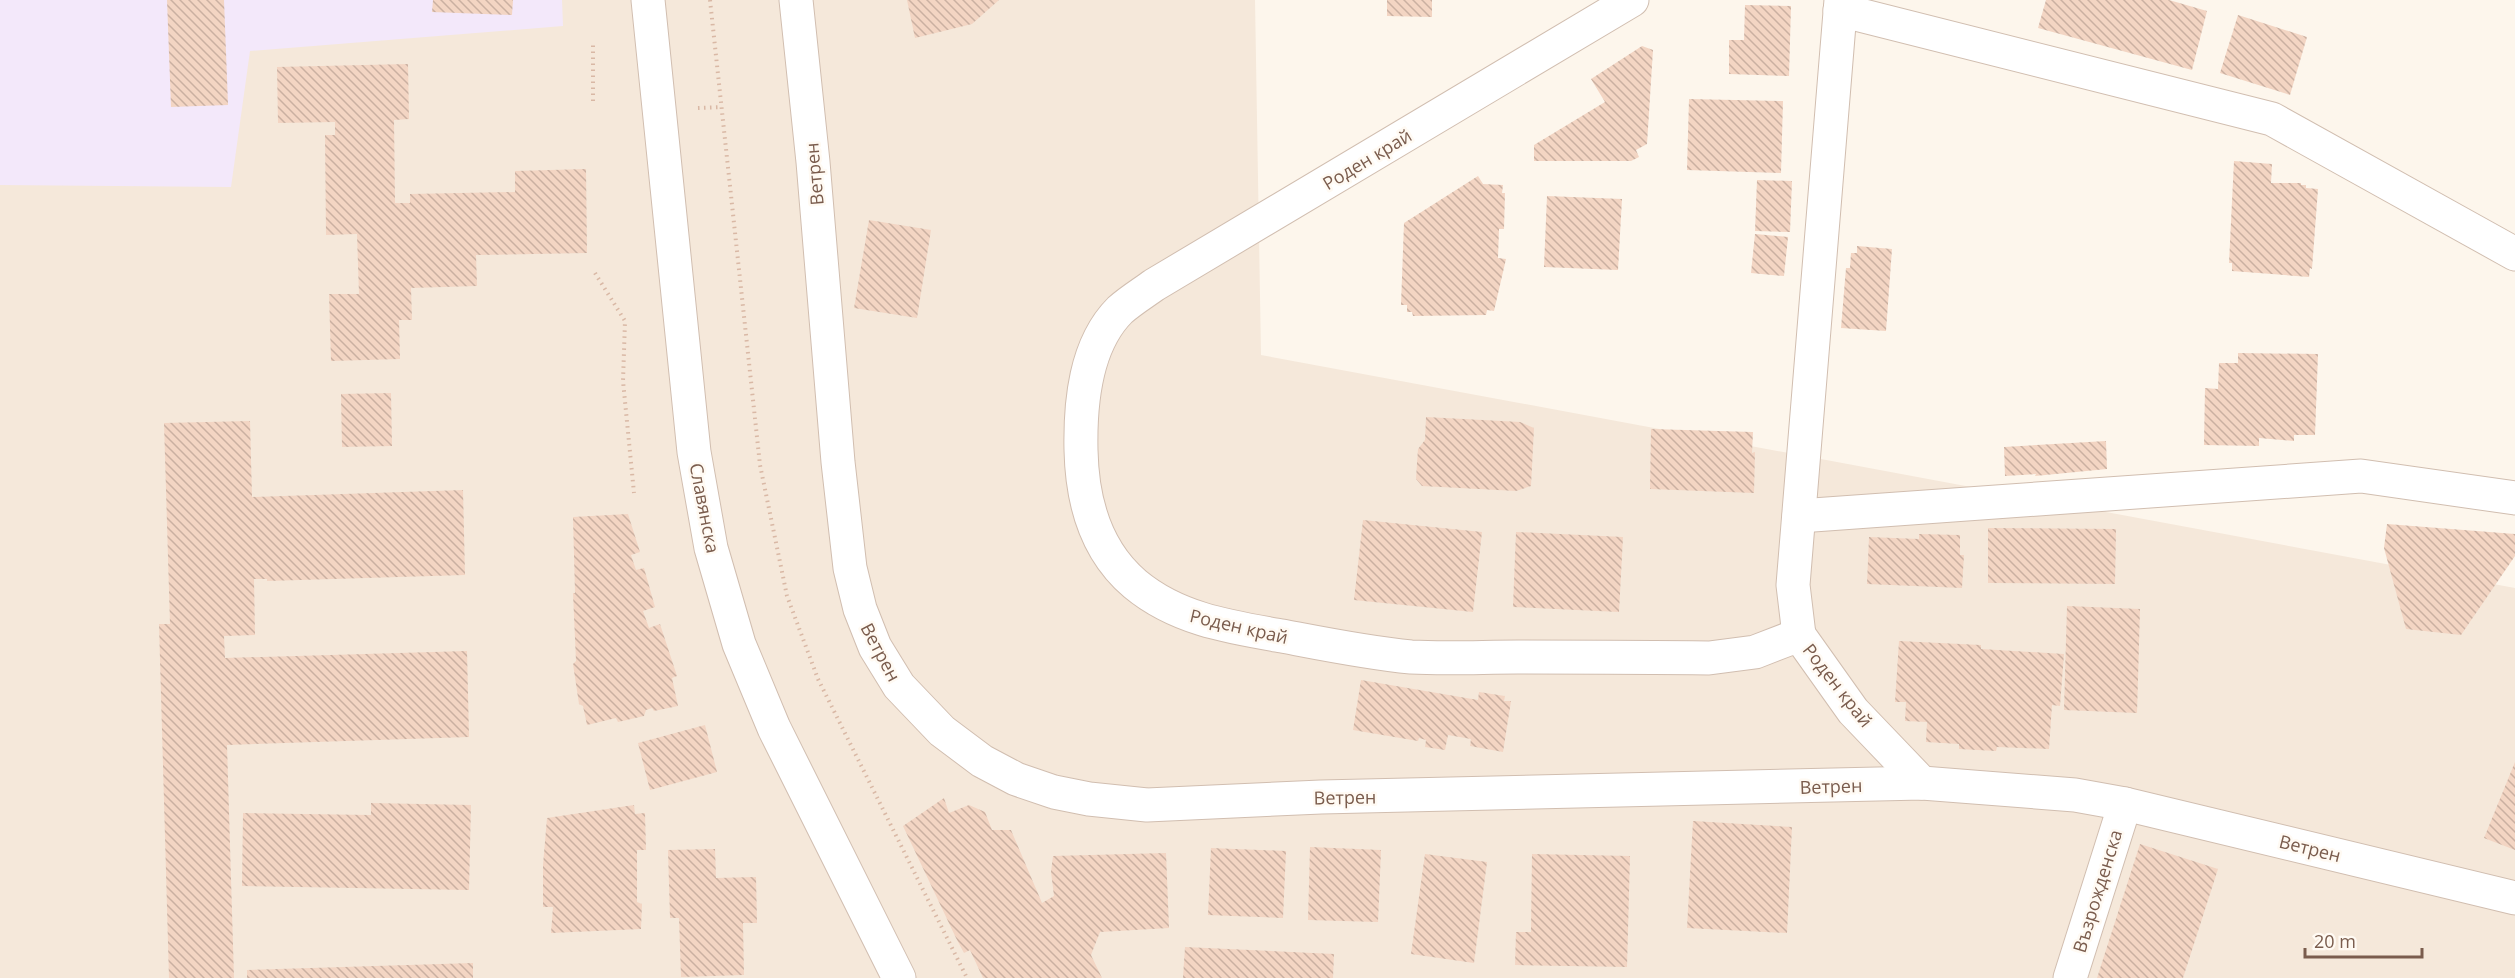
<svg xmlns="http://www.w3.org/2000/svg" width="2515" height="978" font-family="'Open Sans',sans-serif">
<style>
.residential{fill:#f5e8da}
.education{fill:#f3e8fa}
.building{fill:url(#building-back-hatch)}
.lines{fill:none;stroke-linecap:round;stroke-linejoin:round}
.minor-casing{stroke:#d1beb0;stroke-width:35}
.path{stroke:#d9b8a5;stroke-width:4;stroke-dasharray:1.5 4.5;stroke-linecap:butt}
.minor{stroke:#fff;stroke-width:33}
.labels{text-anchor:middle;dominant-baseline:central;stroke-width:5;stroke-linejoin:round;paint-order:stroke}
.street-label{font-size:18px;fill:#7a5c4d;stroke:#fffaf3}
</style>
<defs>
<pattern id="building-back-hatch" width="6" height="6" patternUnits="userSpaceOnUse" patternTransform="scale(1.5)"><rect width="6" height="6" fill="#f3d5c3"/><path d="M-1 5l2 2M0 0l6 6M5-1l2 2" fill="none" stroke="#cab0a1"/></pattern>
</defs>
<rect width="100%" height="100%" fill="#fdf6ec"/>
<polygon class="residential" points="0,0 1255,0 1261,355 2515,588 2515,978 0,978"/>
<polygon class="education" points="0,0 562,0 563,26 250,51 231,187 0,185"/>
<g class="building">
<polygon points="167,0 224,0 228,105 171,107"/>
<polygon points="433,0 513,0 512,15 432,12"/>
<polygon points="907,0 999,0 972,24 915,38"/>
<polygon points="1387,0 1432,0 1432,17 1387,16"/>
<polygon points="2046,0 2169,0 2207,11 2192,70 2038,28"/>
<polygon points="1745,5 1791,6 1789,76 1729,74 1729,40 1744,40"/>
<polygon points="2238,15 2307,37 2290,95 2220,73"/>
<polygon points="1642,46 1653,50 1647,144 1636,150 1639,157 1631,161 1534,161 1534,145 1605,102 1591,79"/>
<polygon points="408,64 409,119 394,120 395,203 410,203 410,194 515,192 515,171 586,169 587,253 476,255 477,286 411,288 412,320 399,320 400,359 331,361 329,294 359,294 357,234 326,235 325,135 335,135 335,122 278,123 277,67"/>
<polygon points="1689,99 1783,101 1781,173 1687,170"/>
<polygon points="2234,161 2272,164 2271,183 2301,183 2301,185 2306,185 2306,188 2318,189 2312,269 2310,268 2309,277 2232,271 2232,263 2229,263"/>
<polygon points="1478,176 1483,184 1503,185 1502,193 1505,193 1504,229 1499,229 1498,258 1506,259 1494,311 1487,310 1486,315 1413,316 1412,312 1407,312 1407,305 1401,305 1404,223"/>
<polygon points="1757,180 1792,181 1790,232 1755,231"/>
<polygon points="1547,196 1622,199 1618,270 1544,267"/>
<polygon points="869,220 931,230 917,318 854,308"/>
<polygon points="1755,234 1788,237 1784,276 1751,273"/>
<polygon points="1857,246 1892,249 1886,331 1841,328 1846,268 1850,268 1851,253 1857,253"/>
<polygon points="2238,353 2318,354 2315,435 2294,435 2294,441 2259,438 2259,446 2204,445 2205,388 2218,389 2219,363 2238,363"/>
<polygon points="391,393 392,446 342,447 341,394"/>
<polygon points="1426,417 1520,422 1534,428 1531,486 1516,491 1422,486 1416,479 1417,463 1418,449 1425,440"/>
<polygon points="250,421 252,497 463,490 465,575 267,581 267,579 254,579 255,635 224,636 225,658 467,651 469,737 227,745 234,978 169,978 159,624 170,624 164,423"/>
<polygon points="1651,429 1753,432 1752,453 1755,452 1754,493 1650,489"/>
<polygon points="2106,441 2107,469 2035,476 2036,474 2005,476 2004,447"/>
<polygon points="628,514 640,552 631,555 636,570 644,568 655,607 643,611 649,628 660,624 677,676 672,678 678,706 654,711 652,708 646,710 644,716 618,722 616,718 587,725 583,706 579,704 573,664 576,661 573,593 575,593 573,517"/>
<polygon points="1363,520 1482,532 1473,612 1354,600"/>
<polygon points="2387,524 2515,534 2515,556 2461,635 2406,629 2384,548"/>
<polygon points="1988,528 2116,529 2115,584 1988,583"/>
<polygon points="1516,532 1623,537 1619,612 1513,607"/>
<polygon points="1919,534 1960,535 1960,555 1964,555 1962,588 1867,584 1869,537 1919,539"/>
<polygon points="2067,606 2140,609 2137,713 2064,710"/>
<polygon points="1899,641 1981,645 1981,649 2064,654 2060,706 2052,705 2049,749 1997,747 1996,751 1959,749 1959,744 1926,742 1927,722 1905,721 1906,702 1895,702"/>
<polygon points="1361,680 1478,700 1479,692 1505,696 1504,701 1511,701 1503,752 1470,746 1471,739 1448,735 1445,750 1425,747 1426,740 1419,738 1418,741 1353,730"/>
<polygon points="705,725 717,772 650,790 638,743"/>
<polygon points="2515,762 2515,850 2484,838"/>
<polygon points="944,798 949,813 969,805 985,812 992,830 1011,830 1042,903 1054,896 1051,872 1053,856 1166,853 1169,928 1100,932 1091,955 1102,978 983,978 970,950 964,953 956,938 903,826"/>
<polygon points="371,803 471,805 469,890 242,886 243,813 371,815"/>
<polygon points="634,805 635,814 645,813 646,850 637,850 637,902 642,904 641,929 551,933 553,907 543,907 543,865 547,818"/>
<polygon points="1693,821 1792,827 1787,933 1687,928"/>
<polygon points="2140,844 2218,869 2183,978 2097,978"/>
<polygon points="1310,847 1381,850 1378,922 1308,920"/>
<polygon points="1211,848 1286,851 1283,918 1208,915"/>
<polygon points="715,849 716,878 756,877 757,923 743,923 744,975 681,977 679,918 670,918 668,850"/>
<polygon points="1425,854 1487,862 1474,963 1411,954"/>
<polygon points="1532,854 1630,856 1627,967 1515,965 1516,932 1531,932"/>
<polygon points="1185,947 1334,954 1333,978 1183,978"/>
<polygon points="473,963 473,978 247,978 247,970"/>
</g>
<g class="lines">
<g class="minor-casing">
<g id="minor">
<polyline points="648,0 694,452 711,548 739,644 774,728 899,978"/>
<polyline points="796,0 813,162 838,462 850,568 860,609 875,647 899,686 942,731 982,761 1016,779 1054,792 1089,799 1147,805 1321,797 1922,783 2075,795 2125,804 2515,898"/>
<path d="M 1632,0 L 1154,285 C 1143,293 1130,301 1120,310 C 1085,345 1080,403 1081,450 C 1082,500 1095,550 1135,584 C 1177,619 1229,627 1282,636 C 1324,644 1368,653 1411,657 C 1446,659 1483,657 1518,657 C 1582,657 1645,657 1709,658 L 1755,652 L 1799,635 L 1853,711 L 1922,783"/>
<polyline points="1840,10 2272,119 2515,254"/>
<polyline points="1799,516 2361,476 2515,498"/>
<polyline points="1799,635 1793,585 1841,0"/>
<polyline points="2070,978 2125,804"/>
</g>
</g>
<g class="path">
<polyline points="710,0 760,465 787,596 818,679 967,978"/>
<polyline points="593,101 593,43"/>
<polyline points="698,108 722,107"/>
<polyline points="595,273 625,321 623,381 634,493"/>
</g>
<use href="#minor" class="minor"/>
</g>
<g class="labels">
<g class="street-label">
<text transform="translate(1367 159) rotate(-31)">Роден край</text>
<text transform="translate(814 174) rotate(-95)">Ветрен</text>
<text transform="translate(705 508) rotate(79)">Славянска</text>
<text transform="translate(1239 626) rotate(13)">Роден край</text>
<text transform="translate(881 652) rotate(62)">Ветрен</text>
<text transform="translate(1838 685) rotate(52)">Роден край</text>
<text transform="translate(1831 786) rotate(-2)">Ветрен</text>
<text transform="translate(1345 797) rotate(-1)">Ветрен</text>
<text transform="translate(2310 848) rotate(14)">Ветрен</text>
<text transform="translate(2097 891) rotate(-73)">Възрожденска</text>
</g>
</g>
<path d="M2305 948v9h117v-9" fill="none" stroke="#7a5c4d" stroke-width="3"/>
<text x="2314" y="948" font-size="18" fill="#7a5c4d" stroke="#fffaf3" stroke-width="4.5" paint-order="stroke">20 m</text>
</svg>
